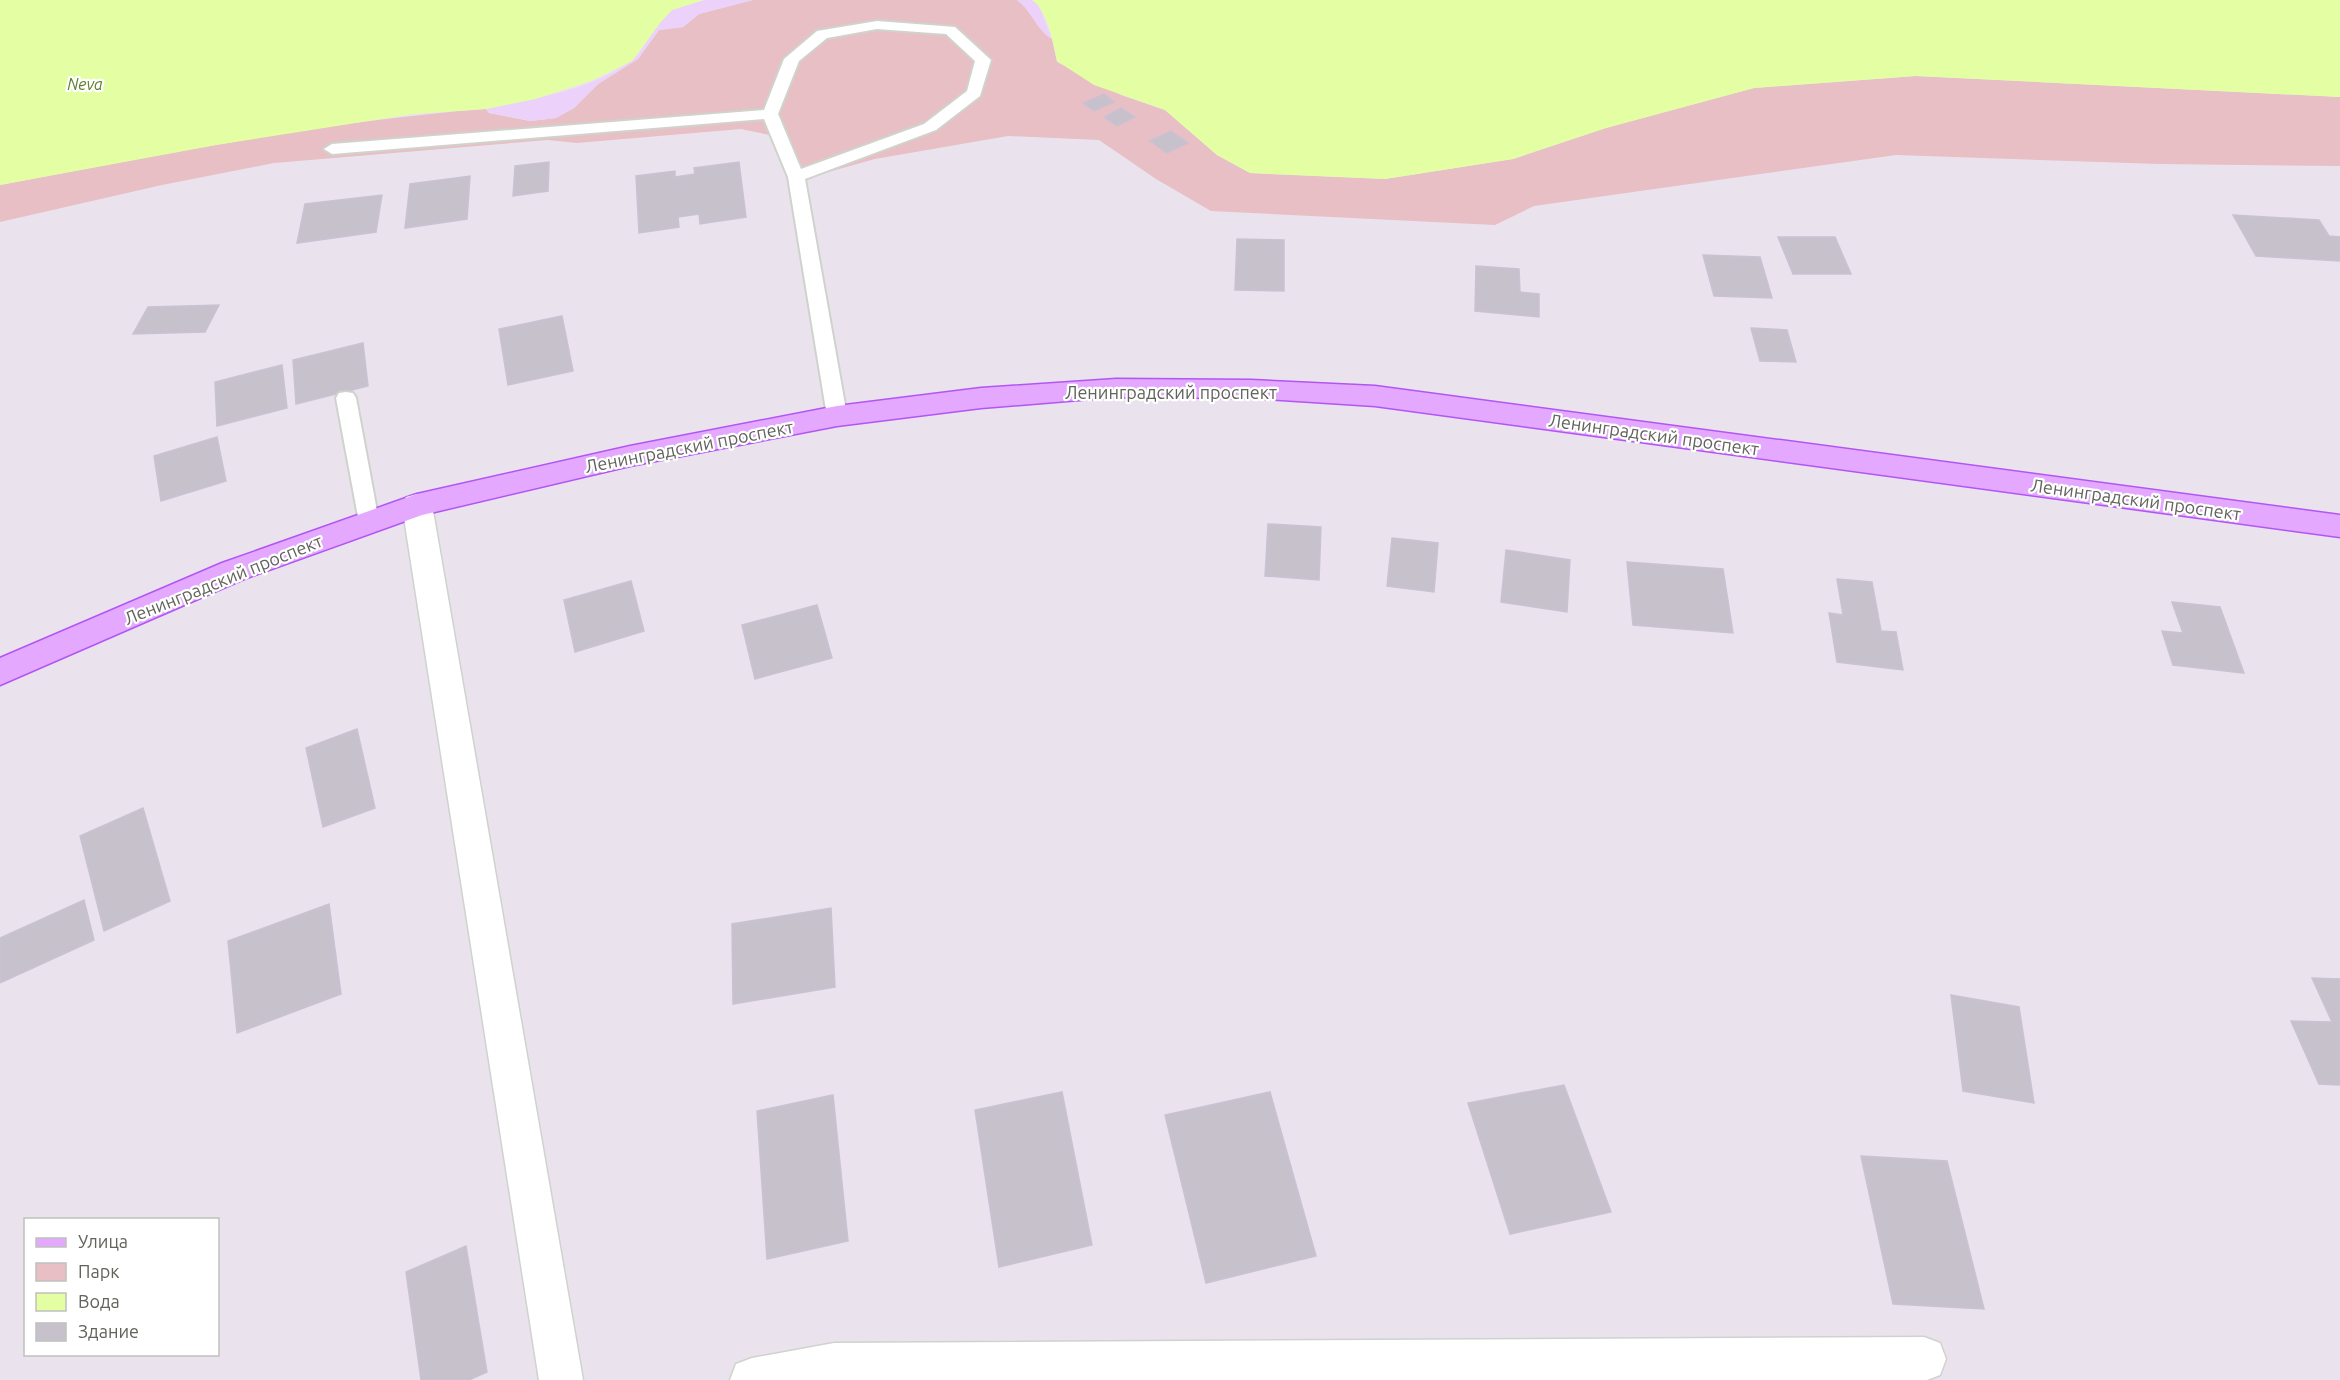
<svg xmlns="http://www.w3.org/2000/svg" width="2340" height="1380" font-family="Ubuntu,sans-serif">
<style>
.green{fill:#e7bfc4}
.sand{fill:#ecd1fb}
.water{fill:#e4ffa3}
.building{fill:#c7c1cc;stroke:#cbc1d3;stroke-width:1.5}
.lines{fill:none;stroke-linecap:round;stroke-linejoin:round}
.lane-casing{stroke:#cfd3cc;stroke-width:4}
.street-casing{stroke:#cfd3cc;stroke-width:3}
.primary-casing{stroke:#b255f5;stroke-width:3}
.lane{fill:#fff;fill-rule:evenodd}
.street{fill:#fff;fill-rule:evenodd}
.primary{fill:#e5a8ff;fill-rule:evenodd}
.labels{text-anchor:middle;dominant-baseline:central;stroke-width:4.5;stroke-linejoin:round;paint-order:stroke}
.far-water-label{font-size:16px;font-style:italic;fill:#607e2e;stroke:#fff}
.street-label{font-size:18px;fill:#61645b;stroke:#fff}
</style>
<rect width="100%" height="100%" fill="#eae3ee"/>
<path class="green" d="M 753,0 L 1017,0 C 1032,11 1036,29 1052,39 L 1057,62 L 1121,95 L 1165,110 L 1217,155 L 1250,173 L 1385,179 L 1513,159 L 1606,128 L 1754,88 L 1916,76 L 2340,97 L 2340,166 L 2159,164 L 1896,155 L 1534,206 L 1495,225 L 1211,211 L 1156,179 L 1099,140 L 1008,136 L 875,159 L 803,179 L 784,138 L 741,129 L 577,143 L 548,140 L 274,163 L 162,185 L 0,222 L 0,185 C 161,155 323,121 486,109 L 489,113 L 530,121 L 556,118 L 574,108 L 598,84 L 638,59 L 659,30 L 683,27 L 699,14 Z"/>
<g class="sand">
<path d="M 704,0 L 753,0 L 699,14 L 683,27 L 659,30 L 638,59 L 598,84 L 574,108 L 556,118 L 531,121 L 489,113 L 486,109 C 534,99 589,90 630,62 C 648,50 653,20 674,9 C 683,5 695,3 704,0 Z"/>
<path d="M 1017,0 L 1032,0 L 1038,4 L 1052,39 C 1036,29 1032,11 1017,0 Z"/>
</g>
<g class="water">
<polygon points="0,0 704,0 672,10 660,23 632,61 591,81 535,99 486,109 413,114 216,145 0,185"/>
<path d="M 1032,0 L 2340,0 L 2340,97 L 1916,76 L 1754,88 L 1606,128 L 1513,159 L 1385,179 L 1250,173 L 1217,155 L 1165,110 L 1094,85 L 1057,61 C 1054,45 1047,9 1032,0 Z"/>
</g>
<g class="building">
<polygon points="1104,94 1114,102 1094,111 1083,103"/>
<polygon points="1121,108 1135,117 1117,126 1104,117"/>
<polygon points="1171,131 1188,143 1167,153 1150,141"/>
<polygon points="549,162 548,191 513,196 515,166"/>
<polygon points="739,162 746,217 700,224 699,214 678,217 679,227 639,233 636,176 675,171 675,177 695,174 694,168"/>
<polygon points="470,176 467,219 405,228 410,184"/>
<polygon points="382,195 376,232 297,243 305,204"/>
<polygon points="2233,215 2319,220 2329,236 2340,237 2340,261 2256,256"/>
<polygon points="1778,237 1835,237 1851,274 1793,274"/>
<polygon points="1237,239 1284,240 1284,291 1235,290"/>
<polygon points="1703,255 1760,257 1772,298 1714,296"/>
<polygon points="1476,266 1519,269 1520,292 1539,294 1539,317 1475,311"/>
<polygon points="219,305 205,332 133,334 148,307"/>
<polygon points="562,316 573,371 508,385 499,329"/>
<polygon points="1751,328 1787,330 1796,362 1760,361"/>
<polygon points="363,343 368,386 296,404 293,360"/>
<polygon points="282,365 287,408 217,426 215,382"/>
<polygon points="217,437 226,481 161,501 154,456"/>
<polygon points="1268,524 1321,527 1319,580 1265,576"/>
<polygon points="1392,538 1438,543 1434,592 1387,586"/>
<polygon points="1506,550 1570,560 1567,612 1501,602"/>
<polygon points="1627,562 1723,569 1733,633 1633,625"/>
<polygon points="1837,579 1872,582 1881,631 1896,632 1903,670 1837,662 1829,613 1843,615"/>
<polygon points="631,581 644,631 575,652 564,600"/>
<polygon points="2172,602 2220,607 2244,673 2173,665 2162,631 2183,633"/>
<polygon points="817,605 832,658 755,679 742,625"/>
<polygon points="357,729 375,808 323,827 306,748"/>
<polygon points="143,808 170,901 104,931 80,836"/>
<polygon points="84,900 94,940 0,983 0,938"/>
<polygon points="329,904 341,994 237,1033 228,941"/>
<polygon points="831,908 835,987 733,1004 732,924"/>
<polygon points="2312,978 2340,979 2340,1085 2319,1084 2291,1021 2332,1022"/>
<polygon points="1951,995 2019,1007 2034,1103 1963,1091"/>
<polygon points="1564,1085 1611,1212 1510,1234 1468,1103"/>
<polygon points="1062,1092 1092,1245 999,1267 975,1110"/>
<polygon points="1270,1092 1316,1256 1206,1283 1165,1115"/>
<polygon points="833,1095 848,1241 767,1259 757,1111"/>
<polygon points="1861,1156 1947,1161 1984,1309 1893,1304"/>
<polygon points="466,1246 487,1372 469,1380 421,1380 406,1272"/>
</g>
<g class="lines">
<g class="lane-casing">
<g id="lane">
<path d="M 877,21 L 955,27 L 991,60 L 980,96 L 936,130 L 805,179 L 847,416 L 844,421 L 837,423 L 830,421 L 827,416 L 788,177 L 764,119 L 332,154 L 324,149 L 332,144 L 764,110 L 784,59 L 817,31 ZM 877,29 L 946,34 L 975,61 L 967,91 L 924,124 L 801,169 L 778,114 L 799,61 L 827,38 Z"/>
<polygon points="346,392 353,393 356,398 379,522 376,527 369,530 362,527 359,522 336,398 339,393"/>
</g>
</g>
<g class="street-casing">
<g id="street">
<polygon points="417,494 428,497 432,505 583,1380 539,1380 402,505 406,497"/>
<polygon points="1924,1337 1940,1343 1946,1359 1940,1375 1927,1380 730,1380 736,1364 752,1358 834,1343"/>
</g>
</g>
<g class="primary-casing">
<polygon id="primary" points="1116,379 1251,380 1375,386 2340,515 2340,537 1375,406 1251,398 1116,397 981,408 837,426 630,466 422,515 244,579 0,685 0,658 222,563 417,494 630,446 837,406 981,388"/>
</g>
<use href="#lane" class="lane"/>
<use href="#street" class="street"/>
<use href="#primary" class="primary"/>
</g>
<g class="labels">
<g class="far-water-label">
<text x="85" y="84">Neva</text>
</g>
<g class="street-label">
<text x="1171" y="392">Ленинградский проспект</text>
<text transform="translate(1654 434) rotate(8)">Ленинградский проспект</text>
<text transform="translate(689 446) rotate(-11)">Ленинградский проспект</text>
<text transform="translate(2136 499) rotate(8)">Ленинградский проспект</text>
<text transform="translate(223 579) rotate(-22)">Ленинградский проспект</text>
</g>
</g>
<rect x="24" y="1218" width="195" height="138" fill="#ffffff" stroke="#c0c1bd" stroke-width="1.5"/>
<rect x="36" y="1238" width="30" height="9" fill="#e5a8ff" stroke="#c0c1bd" stroke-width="1.5"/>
<text x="78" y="1248" font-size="18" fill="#61645b">Улица</text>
<rect x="36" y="1263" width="30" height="18" fill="#e7bfc4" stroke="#c0c1bd" stroke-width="1.5"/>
<text x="78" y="1278" font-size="18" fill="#61645b">Парк</text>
<rect x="36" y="1293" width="30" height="18" fill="#e4ffa3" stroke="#c0c1bd" stroke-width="1.5"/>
<text x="78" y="1308" font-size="18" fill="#61645b">Вода</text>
<rect x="36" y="1323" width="30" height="18" fill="#c7c1cc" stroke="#c0c1bd" stroke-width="1.5"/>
<text x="78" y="1338" font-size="18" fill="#61645b">Здание</text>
</svg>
